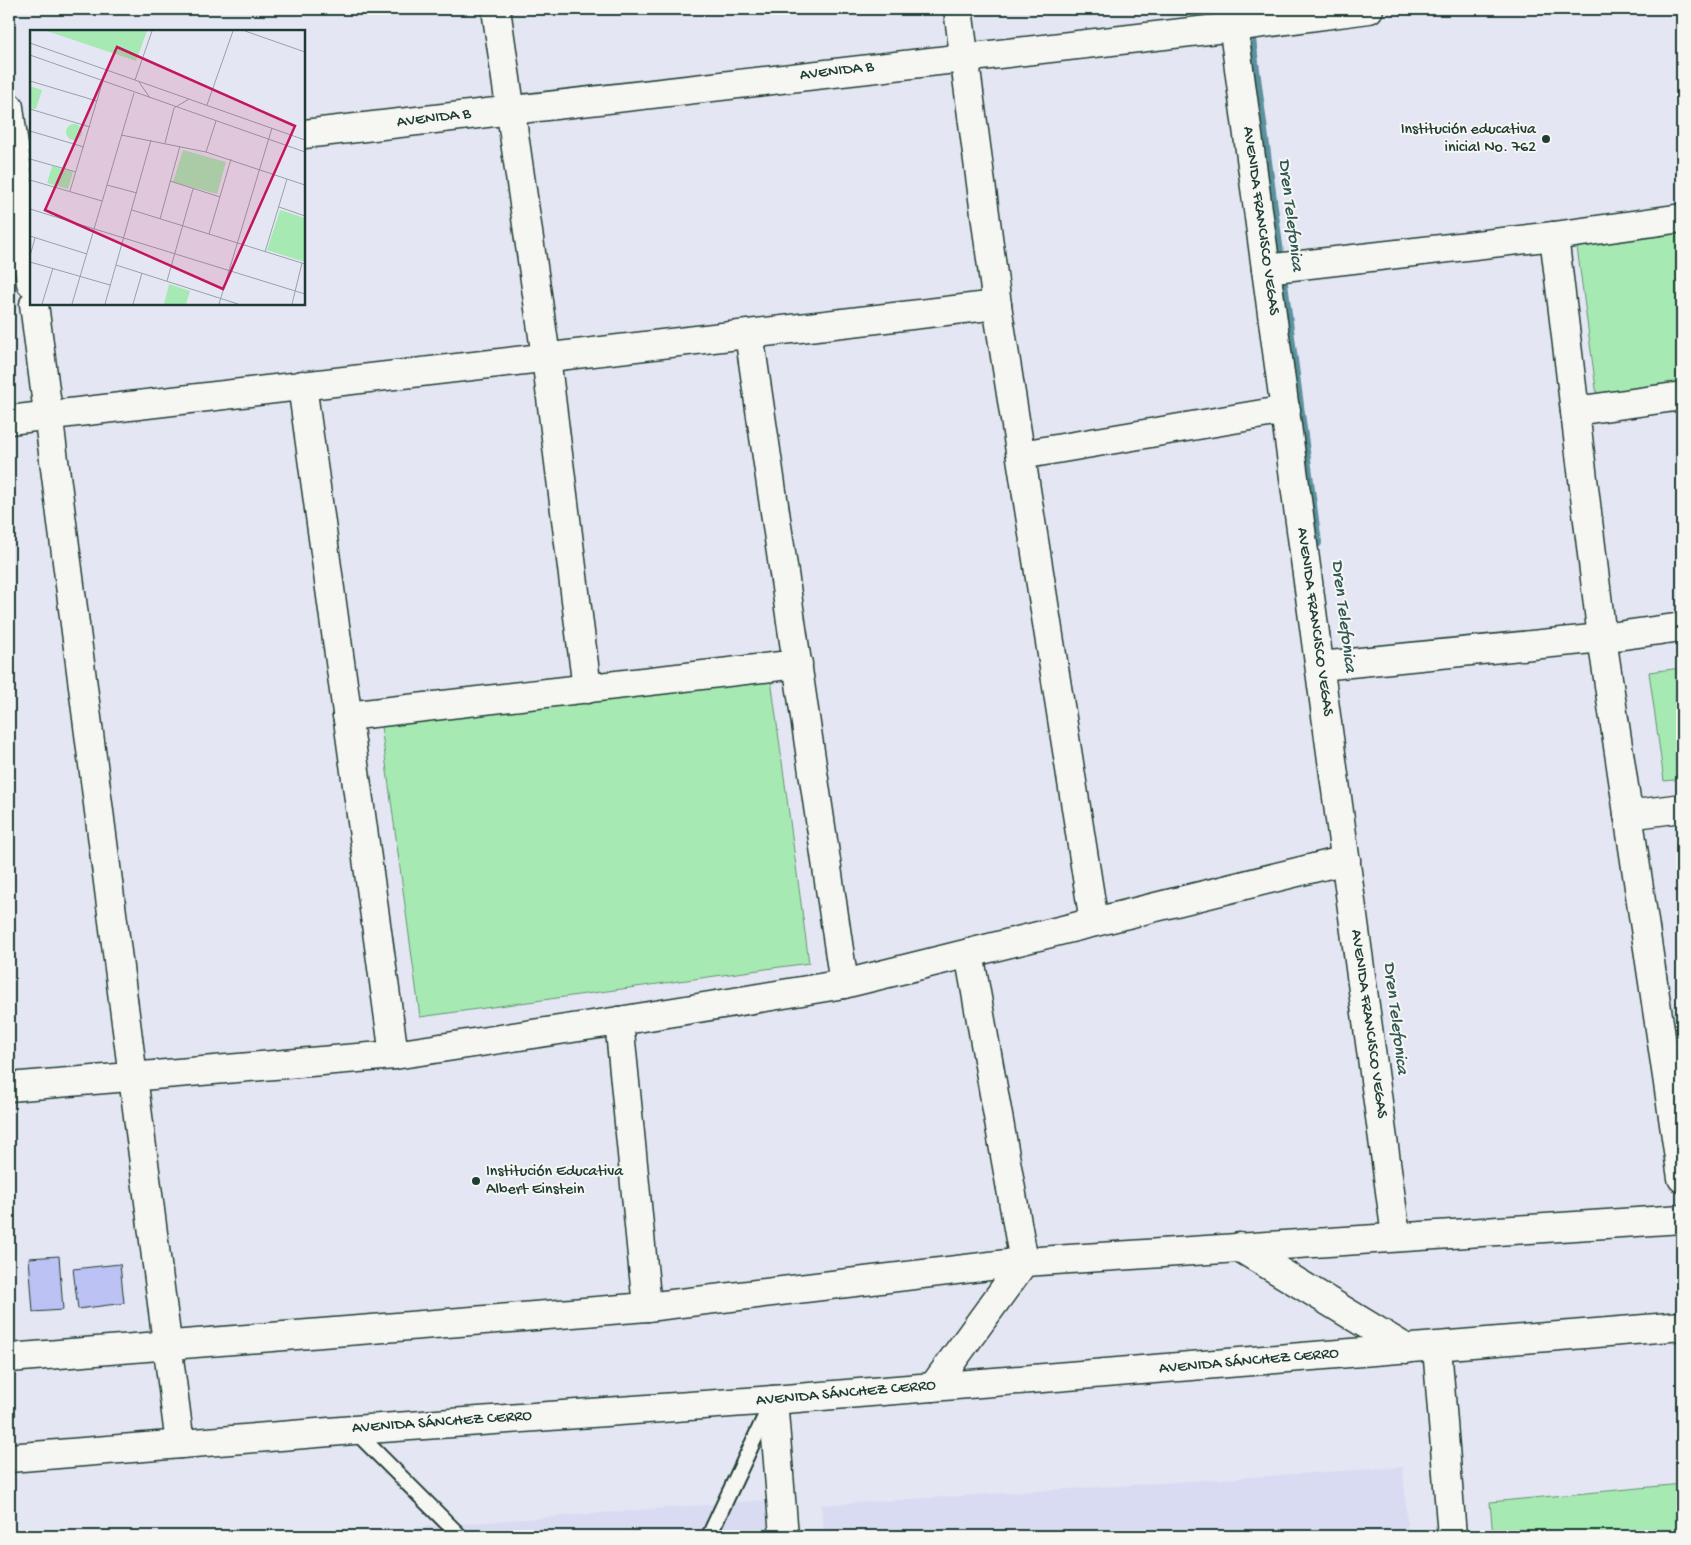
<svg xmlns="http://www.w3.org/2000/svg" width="1691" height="1545" font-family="'Gochi Hand',sans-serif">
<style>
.built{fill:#d9dbf3}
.green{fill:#a7e9b3;stroke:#639374}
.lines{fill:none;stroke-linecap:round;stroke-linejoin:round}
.stream{stroke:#5b919e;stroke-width:10}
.building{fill:#bcc2f4;stroke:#1f3d34}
.lane-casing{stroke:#1f3d34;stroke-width:18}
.street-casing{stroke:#1f3d34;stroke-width:31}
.secondary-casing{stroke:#1f3d34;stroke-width:31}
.highway-casing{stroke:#1f3d34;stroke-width:31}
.lane{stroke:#f6f6f2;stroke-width:14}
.street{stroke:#f6f6f2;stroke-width:28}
.secondary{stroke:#f6f6f2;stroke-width:28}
.highway{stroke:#f6f6f2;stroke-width:28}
.poi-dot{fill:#1f3d34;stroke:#f6f6f2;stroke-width:2}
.labels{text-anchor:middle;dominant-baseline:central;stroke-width:4;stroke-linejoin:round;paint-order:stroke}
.street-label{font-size:16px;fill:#1f3d34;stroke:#f6f6f2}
.poi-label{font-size:16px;fill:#1f3d34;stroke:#f6f6f2;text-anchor:end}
.water-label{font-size:18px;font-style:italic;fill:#335957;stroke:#f6f6f2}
.inset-road{fill:none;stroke:#96a2a7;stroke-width:1}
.view{fill:#c2185b;fill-opacity:0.15;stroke:#c2185b;stroke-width:2.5}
.inset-edge{fill:none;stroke:#1f3d34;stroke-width:2.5}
</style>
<rect width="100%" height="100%" fill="#e5e6f3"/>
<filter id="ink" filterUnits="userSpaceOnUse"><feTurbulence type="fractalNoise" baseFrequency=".02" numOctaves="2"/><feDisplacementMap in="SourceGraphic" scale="10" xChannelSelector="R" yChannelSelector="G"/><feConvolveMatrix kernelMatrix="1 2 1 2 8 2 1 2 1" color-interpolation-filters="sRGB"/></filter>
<g filter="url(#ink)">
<g class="built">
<polygon points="1403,1467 1408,1536 824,1536 821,1505"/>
<polygon points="766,1500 769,1536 307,1536"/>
</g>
<g class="green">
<polygon points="1682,233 1682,384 1597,396 1577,247"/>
<polygon points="1682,668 1682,779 1664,781 1649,672"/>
<polygon points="770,672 809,963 420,1017 381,726"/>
<polygon points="1682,1484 1682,1536 1493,1536 1490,1502"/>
</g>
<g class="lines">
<polyline class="stream" points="1247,9 1317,543"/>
</g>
<g class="building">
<polygon points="59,1256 63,1310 33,1312 29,1258"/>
<polygon points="120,1264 124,1303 78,1309 73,1269"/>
</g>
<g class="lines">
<g class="lane-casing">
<g id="lane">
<polyline points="354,1430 460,1536"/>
<polyline points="709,1536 769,1408"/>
</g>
</g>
<g class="street-casing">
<g id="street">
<polyline points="496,9 546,357 587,689"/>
<polyline points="958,9 997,305 1094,922"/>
<polyline points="9,107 31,283"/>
<polyline points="304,134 1234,27 1369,9"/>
<polyline points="1554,236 1602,638 1682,1178"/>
<polyline points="1266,269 1554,236 1682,218"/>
<polyline points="34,304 180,1444"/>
<polyline points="749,334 844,984"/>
<polyline points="302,385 394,1055"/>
<polyline points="1575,411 1682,396"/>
<polyline points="9,420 997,305"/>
<polyline points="1021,455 1286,410"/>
<polyline points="1320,666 1602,638 1682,627"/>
<polyline points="347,716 798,664"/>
<polyline points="1628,815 1682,808"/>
<polyline points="619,1021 647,1307"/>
<polyline points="9,1087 394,1055 619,1021 844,984 1346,860"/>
<polyline points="1239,1247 1407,1349"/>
<polyline points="9,1358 647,1307 1024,1262 1682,1219"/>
<polyline points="933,1387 1024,1262 969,953"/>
<polyline points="773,1400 784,1536"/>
</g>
</g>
<g class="secondary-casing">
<g id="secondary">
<polyline points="1231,9 1396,1236"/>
<polyline points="1437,1347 1452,1536"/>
</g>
</g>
<g class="highway-casing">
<polyline id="highway" points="9,1458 354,1430 773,1400 1682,1326"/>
</g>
<use href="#lane" class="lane"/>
<use href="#street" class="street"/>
<use href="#secondary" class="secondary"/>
<use href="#highway" class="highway"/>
</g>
</g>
<g class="poi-dot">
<circle cx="1546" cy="139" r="5"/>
<circle cx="476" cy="1181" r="5"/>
</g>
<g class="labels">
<g class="street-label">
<text transform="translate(837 72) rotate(-7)">AVENIDA B</text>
<text transform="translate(434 119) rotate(-7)">AVENIDA B</text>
<text transform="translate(1260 221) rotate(82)">AVENIDA FRANCISCO VEGAS</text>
<text transform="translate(1314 622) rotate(82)">AVENIDA FRANCISCO VEGAS</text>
<text transform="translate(1368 1024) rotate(82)">AVENIDA FRANCISCO VEGAS</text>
<text transform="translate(1249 1362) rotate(-5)">AVENIDA SÁNCHEZ CERRO</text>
<text transform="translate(846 1394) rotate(-5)">AVENIDA SÁNCHEZ CERRO</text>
<text transform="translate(442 1423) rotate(-4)">AVENIDA SÁNCHEZ CERRO</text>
</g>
<g class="poi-label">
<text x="1536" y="130">Institución educativa<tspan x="1536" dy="18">inicial No. 762</tspan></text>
<text x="486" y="1172" text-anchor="start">Institución Educativa<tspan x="486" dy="18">Albert Einstein</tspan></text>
</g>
<g class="water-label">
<text transform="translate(1290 215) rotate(83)">Dren Telefonica</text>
<text transform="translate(1343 616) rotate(83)">Dren Telefonica</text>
<text transform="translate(1395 1018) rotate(83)">Dren Telefonica</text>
</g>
</g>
<g transform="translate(30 30)">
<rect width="275" height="275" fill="#e5e6f3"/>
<path d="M 17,1 L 117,1 L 106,31 ZM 0,56 L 12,60 L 6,79 L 0,78 ZM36 102a8 8 0 1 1 16 0a8 8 0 1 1-16 0ZM 153,120 L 196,132 L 187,164 L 143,152 ZM 22,136 L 43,142 L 38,159 L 17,153 ZM 250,180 L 275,188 L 275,232 L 237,220 ZM 139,254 L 160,261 L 156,274 L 134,274 Z" fill="#a7e9b3"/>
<path class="inset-road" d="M 215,1 L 275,22M 0,13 L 275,110M 0,25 L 275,122M 105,50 L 122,1M 0,51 L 67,71M 109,52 L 120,68M 177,75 L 203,1M 0,79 L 60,97M 0,101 L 54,117M 91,105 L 176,122 L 275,155M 135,113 L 144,78 L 159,69M 176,122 L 186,91M 0,129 L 46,142M 0,150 L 72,171M 140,151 L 190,167M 77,155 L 107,163M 40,161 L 76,40M 249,177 L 275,186M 0,179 L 275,264M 102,180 L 275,234M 130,189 L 150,116M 179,204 L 201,129M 0,206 L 57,224M 235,222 L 257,149M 0,226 L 5,208M 0,232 L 80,255M 86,235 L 208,274M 137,251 L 163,159M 12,274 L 23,238M 42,274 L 104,63M 75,274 L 121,110M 103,274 L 112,243M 189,274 L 242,98M 262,274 L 272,233"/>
<path class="view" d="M 87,17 L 265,96 L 193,259 L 15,180 Z"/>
<rect width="275" height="275" class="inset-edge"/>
</g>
<rect width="1691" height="1545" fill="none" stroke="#f6f6f2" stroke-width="30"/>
<rect x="15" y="15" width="1661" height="1515" fill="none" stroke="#1f3d34" stroke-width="2" filter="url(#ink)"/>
</svg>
